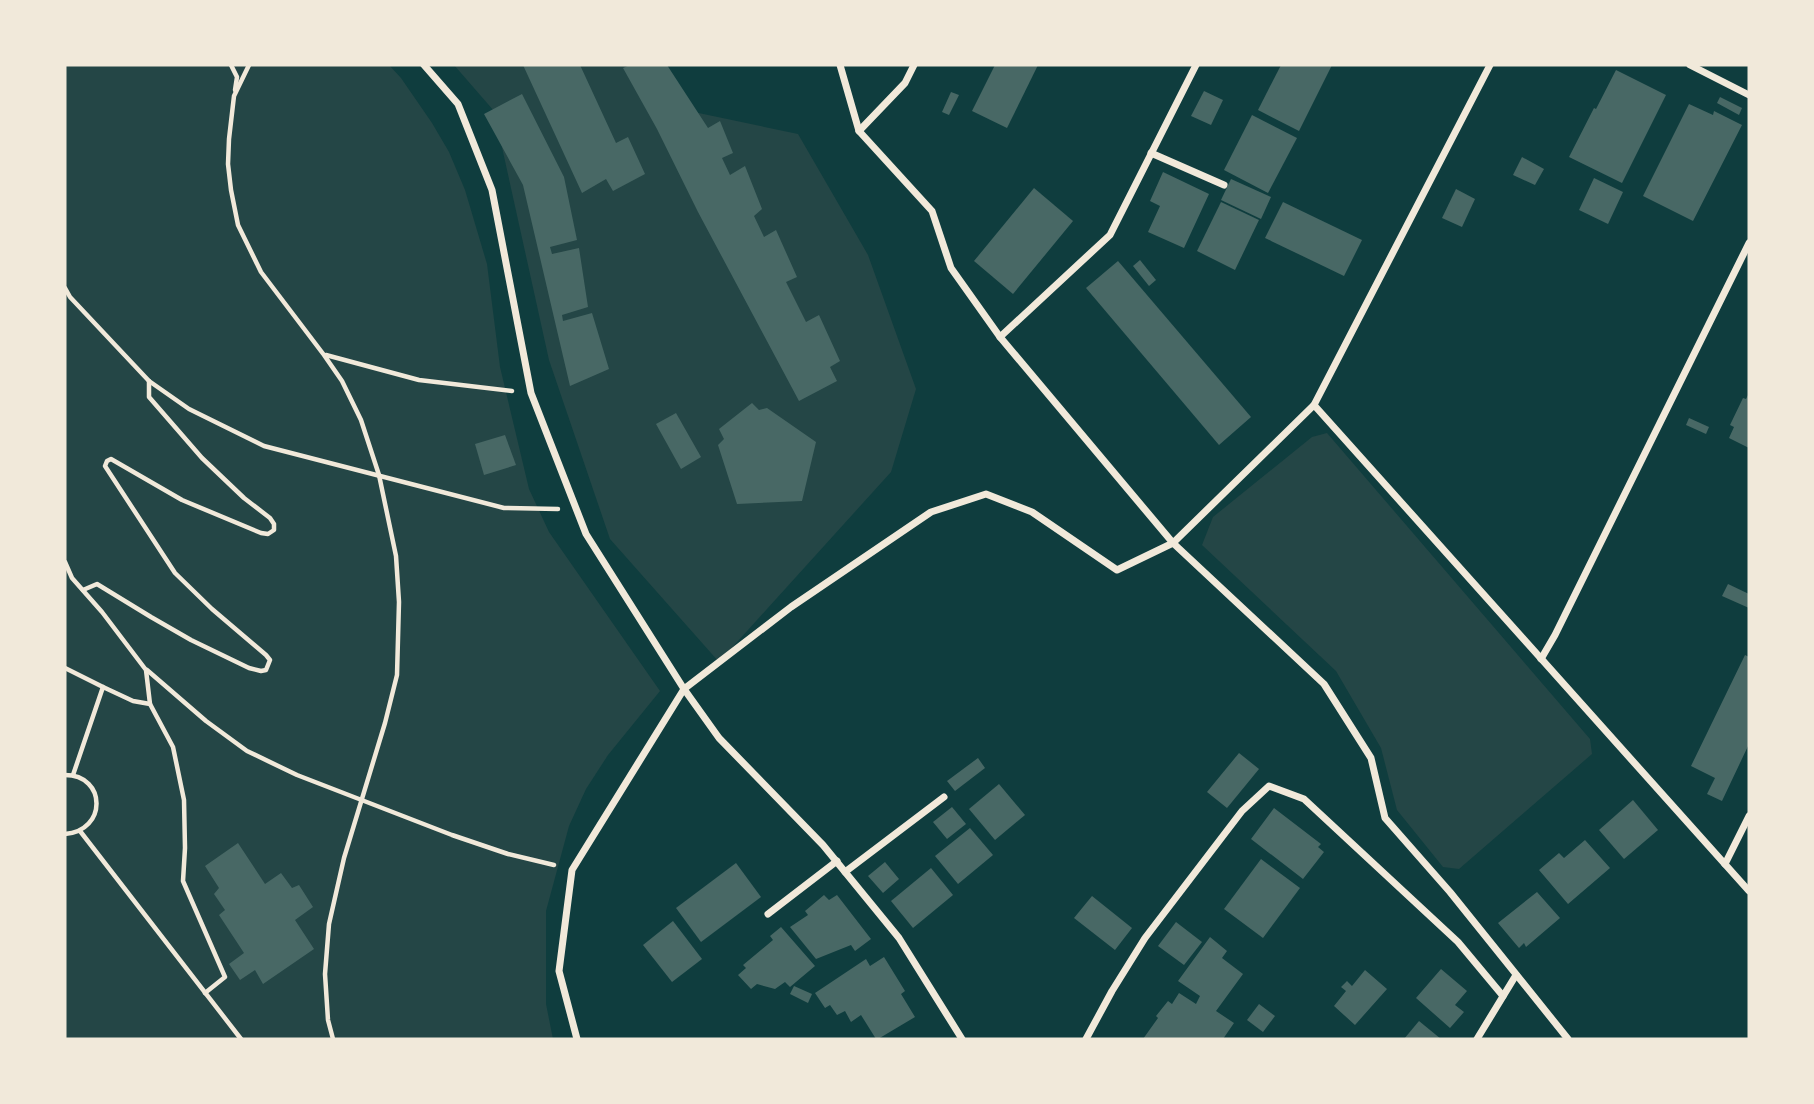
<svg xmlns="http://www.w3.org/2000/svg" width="1814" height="1104" font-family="'Roboto Serif',serif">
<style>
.green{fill:#244646}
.building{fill:#486865}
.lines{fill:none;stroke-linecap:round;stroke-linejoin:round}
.path{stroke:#f1e9da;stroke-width:4.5}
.minor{stroke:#f1e9da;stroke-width:7}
</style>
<rect width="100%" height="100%" fill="#0f3d3e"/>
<g class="green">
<polygon points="65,65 389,65 401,78 432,123 449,152 465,190 487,264 500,367 529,489 549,532 660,691 608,755 586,789 569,826 546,911 546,1004 553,1039 65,1039"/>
<polygon points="454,65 633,65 651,103 798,134 868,255 916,389 891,472 719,662 610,539 549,360 494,111"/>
<polygon points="1327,433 1590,739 1592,754 1459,869 1443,867 1397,810 1381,748 1336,671 1202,545 1213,517 1312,437"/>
</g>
<g class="building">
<polygon points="523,65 580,65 616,143 628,137 645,174 613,191 606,179 582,193"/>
<polygon points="630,65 667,65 708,128 720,121 733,153 722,158 730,175 745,166 762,209 754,216 764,237 776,230 797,277 786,282 806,322 819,315 840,361 830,367 837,381 799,401 698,212 657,129 623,68"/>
<polygon points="995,65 1038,65 1007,128 972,111"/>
<polygon points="1281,65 1332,65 1299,131 1258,110"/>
<polygon points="1616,70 1666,95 1622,183 1569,157 1594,108 1596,109"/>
<polygon points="1204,91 1223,100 1211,125 1191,116"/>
<polygon points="951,92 959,95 949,115 942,112"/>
<polygon points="522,94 564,177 577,240 550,247 552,254 579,248 588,307 562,315 563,321 592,313 609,369 570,386 523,185 484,114"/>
<polygon points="1720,97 1742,108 1739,115 1717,103"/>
<polygon points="1689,104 1713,115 1714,111 1742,125 1693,221 1643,196"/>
<polygon points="1252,115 1297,138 1268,193 1224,170"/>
<polygon points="1522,157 1544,169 1535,185 1513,175"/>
<polygon points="1163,172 1209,194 1184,248 1148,232 1160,206 1150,201"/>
<polygon points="1594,178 1623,192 1608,224 1579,210"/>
<polygon points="1231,179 1271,197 1261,219 1221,200"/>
<polygon points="1034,188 1073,221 1013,294 974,261"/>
<polygon points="1456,189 1475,199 1462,227 1442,218"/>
<polygon points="1221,202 1259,220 1235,270 1197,251"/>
<polygon points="1283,202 1362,240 1344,276 1265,238"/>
<polygon points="1140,260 1156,280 1149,286 1133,266"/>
<polygon points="1118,261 1251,417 1219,445 1086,288"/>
<polygon points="1749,393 1749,448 1729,438 1734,427 1730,425 1743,398 1746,399"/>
<polygon points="752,403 759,410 767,408 816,442 802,501 737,504 718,445 724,439 719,429"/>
<polygon points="676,413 701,457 681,469 656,424"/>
<polygon points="1689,418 1709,427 1706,434 1686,425"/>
<polygon points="505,435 516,465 484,475 475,444"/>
<polygon points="1728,584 1749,594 1749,608 1722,596"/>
<polygon points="1745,655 1749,657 1749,744 1722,801 1707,794 1715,778 1691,766"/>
<polygon points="1239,753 1259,769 1227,808 1207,792"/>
<polygon points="978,758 985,768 955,791 947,781"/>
<polygon points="999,784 1025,815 995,840 969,809"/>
<polygon points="1633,800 1658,830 1624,859 1599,830"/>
<polygon points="952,807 966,824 947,839 933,822"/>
<polygon points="1274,808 1321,844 1318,847 1324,852 1303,879 1251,839"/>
<polygon points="970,828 993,855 958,884 935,856"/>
<polygon points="1585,840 1610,868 1568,904 1539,870 1559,853 1564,858"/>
<polygon points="238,843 265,884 281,873 292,888 299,885 313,907 295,920 314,949 263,984 255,970 240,980 229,964 244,953 219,915 225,910 214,894 219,888 205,866"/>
<polygon points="1261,859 1300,888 1263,938 1224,909"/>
<polygon points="885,862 899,879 883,893 868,876"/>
<polygon points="736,863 761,897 701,942 676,908"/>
<polygon points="931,868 953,895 913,928 891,901"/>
<polygon points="1537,892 1560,918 1526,947 1524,943 1519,948 1498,923"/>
<polygon points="824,895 829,900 837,895 871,939 855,951 851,945 816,959 790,927 808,915 805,911"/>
<polygon points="1092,896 1132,928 1115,950 1074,918"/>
<polygon points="673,921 702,959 672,982 643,945"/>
<polygon points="1176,922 1202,942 1184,965 1158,946"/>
<polygon points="781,927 815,966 790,987 785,982 775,989 757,984 751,989 738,975 746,968 743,965 773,940 770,936"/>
<polygon points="1210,937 1227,951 1222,958 1243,974 1216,1011 1234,1023 1223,1039 1143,1039 1158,1018 1156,1016 1168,1001 1172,1004 1179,993 1196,1004 1200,996 1178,981"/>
<polygon points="884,957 905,991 901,994 915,1017 878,1039 876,1039 861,1015 851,1022 845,1011 837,1015 830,1005 825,1008 815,993 866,959 870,966"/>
<polygon points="1441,969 1467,991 1455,1005 1464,1012 1450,1028 1416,998"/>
<polygon points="1365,970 1387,989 1355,1025 1334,1006 1346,991 1341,987 1347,981 1352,986"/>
<polygon points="794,986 812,994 808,1003 790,994"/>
<polygon points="1259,1004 1275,1016 1263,1032 1247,1020"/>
<polygon points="1419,1021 1441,1039 1404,1039"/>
</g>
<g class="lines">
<g class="path">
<polyline points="231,65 237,77 235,90"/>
<polyline points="249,65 234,96 229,139 228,164 231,190 238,225 261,272 324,355 342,381 361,420 379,475 396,556 399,602 397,675 385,723 344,858 329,924 325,974 328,1020 333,1039"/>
<polyline points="65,288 70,297 149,381 189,409 264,446 504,508 558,509"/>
<polyline points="326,355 419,380 512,391"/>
<polyline points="65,562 72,578 102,612 146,670 150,704 173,747 184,800 185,848 183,881 225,977 205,993"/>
<polyline points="83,590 97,584 151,617 191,640 249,668 261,671 266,670 270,660 266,655 212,609 175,573 105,466 107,461 111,459 182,500 261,533 268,534 274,530 274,524 270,518 244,498 202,458 149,397 149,381"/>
<polyline points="65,668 103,687"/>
<polyline points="147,670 206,721 247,751 297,775 452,835 508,854 554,865"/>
<path d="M 65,775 C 107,775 107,831 65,834"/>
<polyline points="73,775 103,687 133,701 150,704"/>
<polyline points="80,831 241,1039"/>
</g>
<g class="minor">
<polyline points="424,65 458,104 492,190 531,393 586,534 684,689 719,738 823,845 899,938 962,1039"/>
<polyline points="840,65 859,131 932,211 951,268 1000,337 1173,543 1324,684 1371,758 1385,818 1450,892 1568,1039"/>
<polyline points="1690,65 1749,95"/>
<polyline points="859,131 905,83 914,65"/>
<polyline points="1151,153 1224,185"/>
<polyline points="1000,337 1110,235 1196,65"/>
<polyline points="1314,405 1749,891"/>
<polyline points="1541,659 1555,635 1749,243"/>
<polyline points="1725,864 1749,816"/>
<polyline points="845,872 944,797"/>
<polyline points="768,914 837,861"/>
<polyline points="577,1039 559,971 572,870 684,689 791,607 931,512 986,494 1032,512 1117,570 1173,543 1314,405 1490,65"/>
<polyline points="1086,1039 1112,991 1145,938 1242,811 1269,786 1304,799 1458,942 1503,996"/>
<polyline points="1477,1039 1516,975"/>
</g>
</g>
<rect width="1814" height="1104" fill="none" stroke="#f1e9da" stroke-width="133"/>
</svg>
